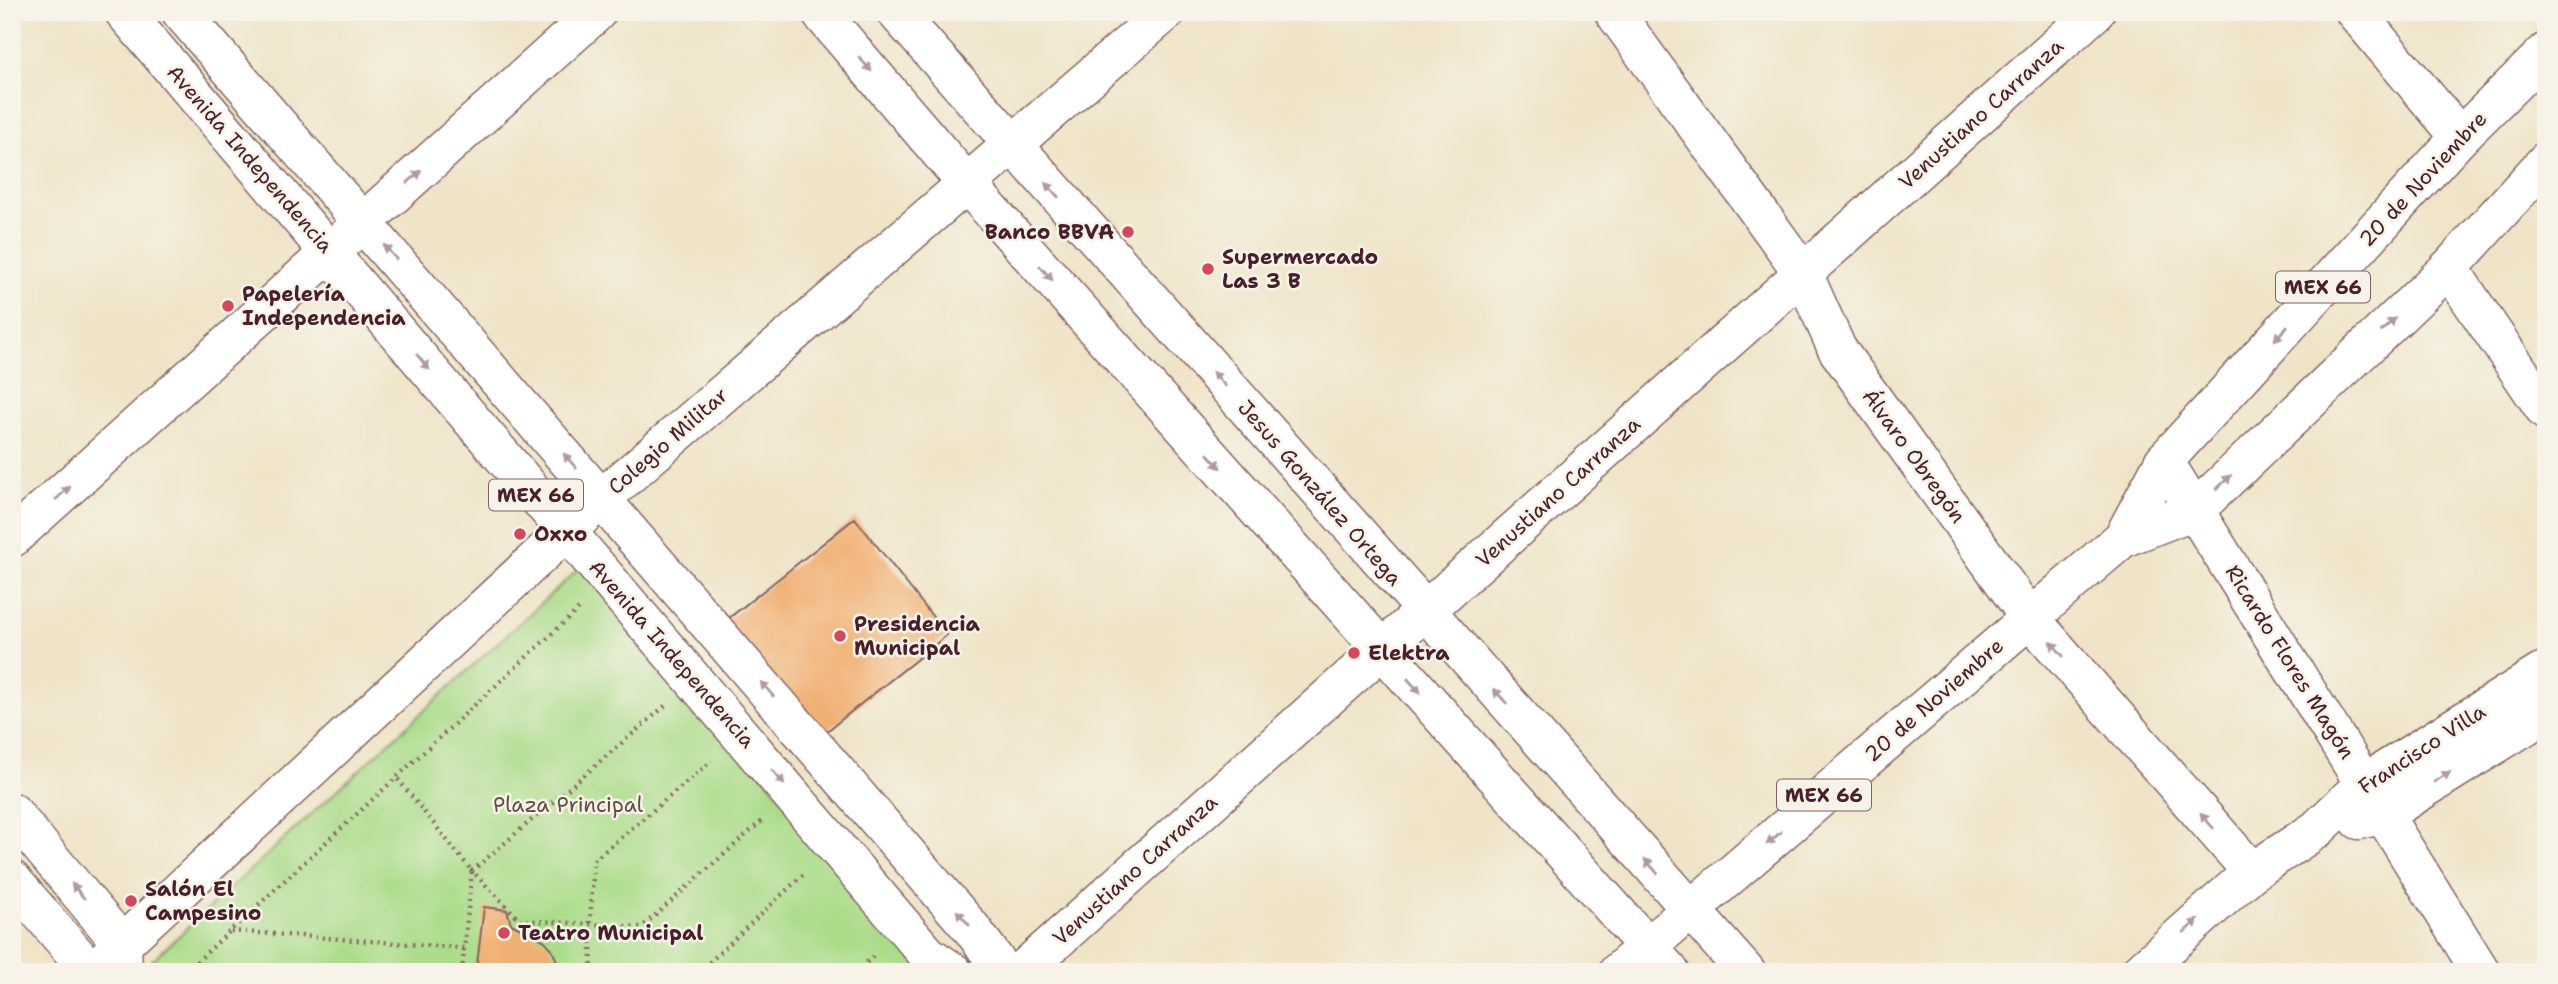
<svg xmlns="http://www.w3.org/2000/svg" width="2558" height="984" font-family="'Shantell Sans',sans-serif">
<style>
.green{fill:#abdc8a;stroke:#7a7e5a;stroke-width:2}
.building{fill:#f1b073}
.lines{fill:none;stroke-linecap:round;stroke-linejoin:round}
.minor-casing{stroke:#846462;stroke-width:41}
.primary-casing{stroke:#846462;stroke-width:41}
.path{stroke:#846462;stroke-width:4.5;stroke-dasharray:2 5;stroke-linecap:butt}
.minor{stroke:#fff;stroke-width:38}
.primary{stroke:#fff;stroke-width:38}
.oneway{fill:#ae9aa0}
.poi-dot{fill:#d1495b;stroke:#f7f3e8;stroke-width:2.5}
.labels{text-anchor:middle;dominant-baseline:central;stroke-width:5;stroke-linejoin:round;paint-order:stroke}
.shield{fill:#f7f3e8;stroke:#7e5f64;stroke-width:2}
.shield-label{font-size:19px;font-weight:bold;fill:#4a1f2b}
.street-label{font-size:21px;fill:#4a1f2b;stroke:#f7f3e8}
.poi-label{font-size:21px;font-weight:bold;fill:#4a1f2b;stroke:#f7f3e8;text-anchor:start}
.park-label{font-size:21px;fill:#624e43;stroke:#f7f3e8}
</style>
<rect width="100%" height="100%" fill="#f7f3e8"/>
<filter id="ink" filterUnits="userSpaceOnUse"><feTurbulence type="fractalNoise" baseFrequency=".0143" numOctaves="2"/><feDisplacementMap in="SourceGraphic" scale="14" xChannelSelector="R" yChannelSelector="G"/><feConvolveMatrix kernelMatrix="1 2 1 2 8 2 1 2 1" color-interpolation-filters="sRGB"/></filter>
<filter id="wash" filterUnits="userSpaceOnUse"><feTurbulence type="fractalNoise" baseFrequency=".00686" numOctaves="4" result="noise"/><feDisplacementMap in="SourceGraphic" scale="28" xChannelSelector="R" yChannelSelector="G"/><feGaussianBlur stdDeviation="1.57" result="paint"/><feColorMatrix in="noise" values="0 0 0 0 0 0 0 0 0 0 0 0 0 0 0 0 0 1.4 0 .05"/><feComposite in="paint" operator="in"/></filter>
<g filter="url(#wash)">
<rect width="100%" height="100%" fill="#efe4c8"/>
<polygon class="green" points="584,564 930,972 158,972 149,963"/>
<g id="blocks">
<g class="building">
<polygon points="855,518 947,635 817,739 724,622"/>
<polygon points="484,907 507,910 511,924 545,941 551,948 562,972 476,972"/>
</g>
</g>
</g>
<g filter="url(#ink)">
<use href="#blocks" fill-opacity="0" stroke="#846462" stroke-width="2"/>
<g class="lines">
<g class="minor-casing">
<g id="minor">
<polyline points="820,12 967,184 1670,972"/>
<polyline points="896,12 1746,972"/>
<polyline points="1614,12 1803,273 1837,349 2029,617"/>
<polyline points="2355,12 2460,137"/>
<polyline points="2449,268 2546,411"/>
<polyline points="2164,461 2481,972"/>
<polyline points="12,538 597,12"/>
<polyline points="12,812 122,944 123,970"/>
<polyline points="2359,820 2384,814 2546,713"/>
<polyline points="2252,872 2316,830 2365,783 2546,670"/>
<polyline points="12,880 91,972"/>
<polyline points="92,972 602,498 1166,12"/>
<polyline points="1021,972 2095,12"/>
</g>
</g>
<g class="primary-casing">
<g id="primary">
<polyline points="124,12 928,955 953,972"/>
<polyline points="181,12 972,929 1004,972"/>
<polyline points="2123,538 2164,461 2460,137 2546,52"/>
<polyline points="2029,617 2252,872 2140,972"/>
<polyline points="1618,972 2123,538 2195,510 2449,268 2546,161"/>
</g>
</g>
<g class="path">
<polyline points="665,706 472,871 520,920 642,927 764,819"/>
<polyline points="231,931 464,948 472,871 396,777"/>
<polyline points="195,972 191,967 582,606"/>
<polyline points="462,972 464,948"/>
<polyline points="592,972 590,923 594,860 712,761"/>
<polyline points="699,972 806,872"/>
<polyline points="856,972 876,954"/>
</g>
<use href="#minor" class="minor"/>
<use href="#primary" class="primary"/>
</g>
<defs><path id="oneway-solid" d="M-6-.8H1V-3.2L6.5 0L1 3.2V.8H-6Z" transform="scale(1.75)"/></defs>
<g class="oneway">
<use href="#oneway-solid" transform="translate(865 64) rotate(49)"/>
<use href="#oneway-solid" transform="translate(414 177) rotate(-42)"/>
<use href="#oneway-solid" transform="translate(1052 190) rotate(-132)"/>
<use href="#oneway-solid" transform="translate(390 252) rotate(-131)"/>
<use href="#oneway-solid" transform="translate(1046 273) rotate(48)"/>
<use href="#oneway-solid" transform="translate(2388 325) rotate(-44)"/>
<use href="#oneway-solid" transform="translate(2281 333) rotate(132)"/>
<use href="#oneway-solid" transform="translate(423 362) rotate(50)"/>
<use href="#oneway-solid" transform="translate(1219 379) rotate(-132)"/>
<use href="#oneway-solid" transform="translate(570 461) rotate(-131)"/>
<use href="#oneway-solid" transform="translate(1214 461) rotate(48)"/>
<use href="#oneway-solid" transform="translate(2224 482) rotate(-44)"/>
<use href="#oneway-solid" transform="translate(63 493) rotate(-42)"/>
<use href="#oneway-solid" transform="translate(2057 649) rotate(-131)"/>
<use href="#oneway-solid" transform="translate(1414 686) rotate(48)"/>
<use href="#oneway-solid" transform="translate(767 689) rotate(-131)"/>
<use href="#oneway-solid" transform="translate(1500 696) rotate(-132)"/>
<use href="#oneway-solid" transform="translate(778 777) rotate(50)"/>
<use href="#oneway-solid" transform="translate(2442 777) rotate(-32)"/>
<use href="#oneway-solid" transform="translate(2207 821) rotate(-131)"/>
<use href="#oneway-solid" transform="translate(1774 838) rotate(139)"/>
<use href="#oneway-solid" transform="translate(1651 866) rotate(-132)"/>
<use href="#oneway-solid" transform="translate(78 891) rotate(-130)"/>
<use href="#oneway-solid" transform="translate(963 918) rotate(-131)"/>
<use href="#oneway-solid" transform="translate(2191 926) rotate(-42)"/>
</g>
</g>
<g class="poi-dot">
<circle cx="1128" cy="232" r="7"/>
<circle cx="1208" cy="269" r="7"/>
<circle cx="228" cy="306" r="7"/>
<circle cx="520" cy="534" r="7"/>
<circle cx="840" cy="636" r="7"/>
<circle cx="1354" cy="653" r="7"/>
<circle cx="131" cy="901" r="7"/>
<circle cx="504" cy="933" r="7"/>
</g>
<g class="labels">
<g class="shield">
<rect x="2276" y="271.5" width="94" height="31" rx="5"/>
<rect x="489" y="479.5" width="94" height="31" rx="5"/>
<rect x="1777" y="779.5" width="94" height="31" rx="5"/>
</g>
<g class="shield-label">
<text x="2323" y="287">MEX 66</text>
<text x="536" y="495">MEX 66</text>
<text x="1824" y="795">MEX 66</text>
</g>
<g class="street-label">
<text transform="translate(1981 114) rotate(-42)">Venustiano Carranza</text>
<text transform="translate(250 159) rotate(49)">Avenida Independencia</text>
<text transform="translate(2423 179) rotate(-47)">20 de Noviembre</text>
<text transform="translate(668 441) rotate(-41)">Colegio Militar</text>
<text transform="translate(1914 456) rotate(54)">Álvaro Obregón</text>
<text transform="translate(1558 492) rotate(-42)">Venustiano Carranza</text>
<text transform="translate(1320 493) rotate(49)">Jesus González Ortega</text>
<text transform="translate(672 654) rotate(49)">Avenida Independencia</text>
<text transform="translate(2290 662) rotate(58)">Ricardo Flores Magón</text>
<text transform="translate(1934 700) rotate(-41)">20 de Noviembre</text>
<text transform="translate(2422 749) rotate(-33)">Francisco Villa</text>
<text transform="translate(1135 870) rotate(-42)">Venustiano Carranza</text>
</g>
<g class="poi-label">
<text x="1114" y="232" text-anchor="end">Banco BBVA</text>
<text x="1222" y="257">Supermercado<tspan x="1222" dy="24">Las 3 B</tspan></text>
<text x="242" y="294">Papelería<tspan x="242" dy="24">Independencia</tspan></text>
<text x="534" y="534">Oxxo</text>
<text x="854" y="624">Presidencia<tspan x="854" dy="24">Municipal</tspan></text>
<text x="1368" y="653">Elektra</text>
<text x="145" y="889">Salón El<tspan x="145" dy="24">Campesino</tspan></text>
<text x="518" y="933">Teatro Municipal</text>
</g>
<g class="park-label">
<text x="568" y="805">Plaza Principal</text>
</g>
</g>
<rect width="2558" height="984" fill="none" stroke="#f7f3e8" stroke-width="42"/>
</svg>
